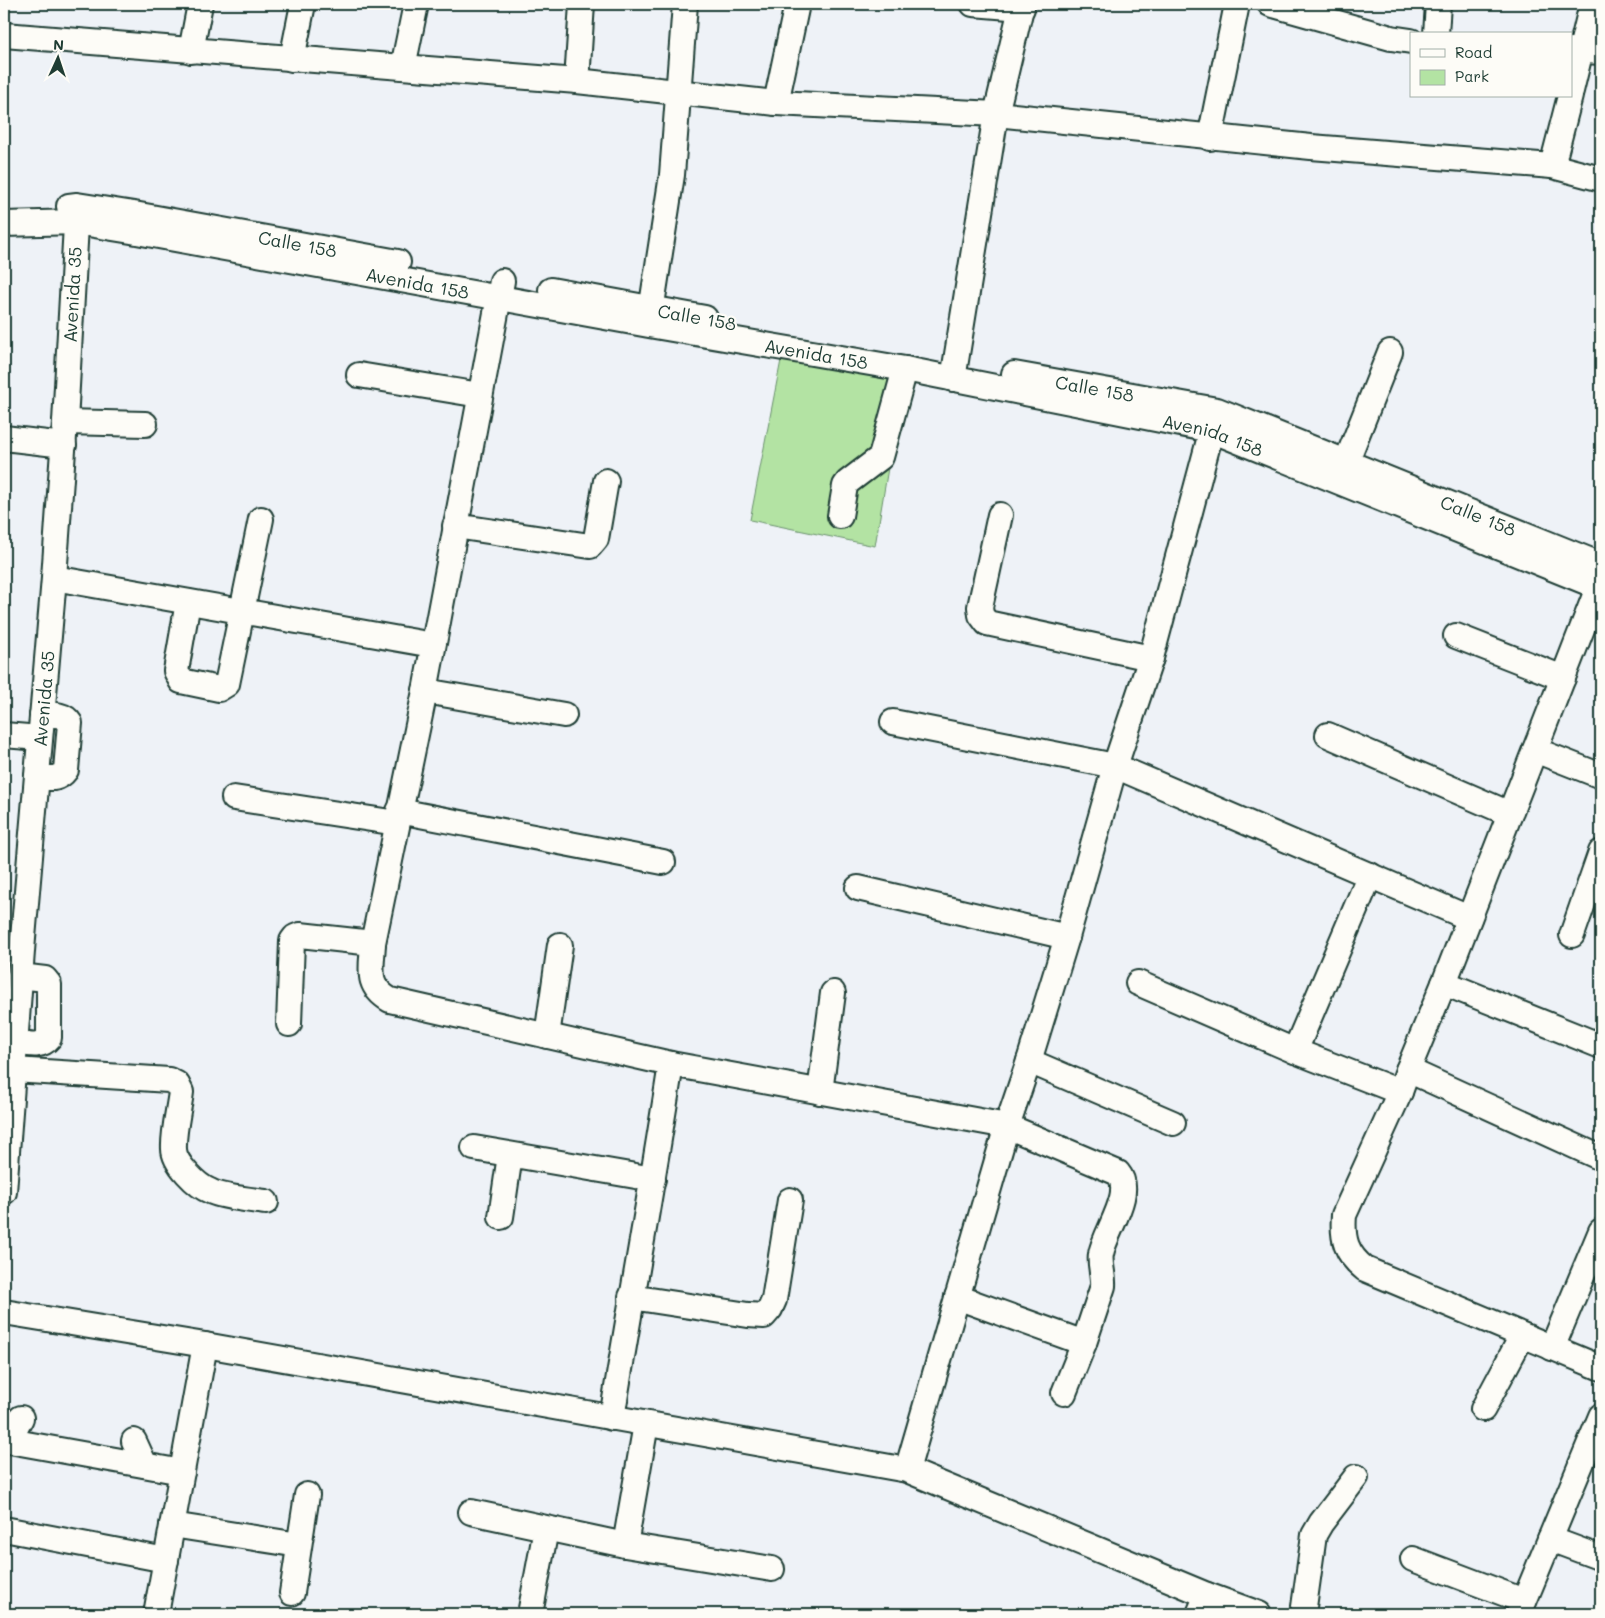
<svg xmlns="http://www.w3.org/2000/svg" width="1605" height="1618" font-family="Mali,sans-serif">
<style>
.green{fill:#b3e3a3;stroke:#69906c}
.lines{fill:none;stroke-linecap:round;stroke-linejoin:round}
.minor-casing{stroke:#1f3d34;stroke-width:28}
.minor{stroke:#fdfcf7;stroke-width:24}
.labels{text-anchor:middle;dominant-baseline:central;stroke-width:4.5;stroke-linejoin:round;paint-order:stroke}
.street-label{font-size:18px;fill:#1f3d34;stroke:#fdfcf7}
</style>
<rect width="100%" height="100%" fill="#eef2f7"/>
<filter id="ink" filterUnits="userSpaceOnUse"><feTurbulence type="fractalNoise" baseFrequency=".02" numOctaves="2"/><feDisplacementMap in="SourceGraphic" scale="10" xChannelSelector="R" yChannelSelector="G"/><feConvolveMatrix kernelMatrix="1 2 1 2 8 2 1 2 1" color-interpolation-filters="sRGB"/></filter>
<g filter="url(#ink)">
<polygon class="green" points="783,350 904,372 875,546 750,520"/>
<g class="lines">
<g class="minor-casing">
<g id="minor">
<polyline points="973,4 1022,8"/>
<polyline points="1270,4 1391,38 1411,41"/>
<polyline points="1436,34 1438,4"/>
<polyline points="4,35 577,81 776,103 996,114 1311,147 1552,166 1601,179"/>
<polyline points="1571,50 1601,52"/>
<polyline points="191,51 200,4"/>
<polyline points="292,59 303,4"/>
<polyline points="403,67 416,4"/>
<polyline points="577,81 582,4"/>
<polyline points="1571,91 1592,4"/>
<polyline points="776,103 797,4"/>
<polyline points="1210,138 1237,4"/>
<polyline points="1552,166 1570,96"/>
<path id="s1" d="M 69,206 L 77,205 L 134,214 L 398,262"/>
<path id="s2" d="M 4,224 L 76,222 L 131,231 L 649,325 L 905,369 L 1211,430 L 1601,588"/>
<path d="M 502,281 L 425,691 L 373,943 C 372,969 365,985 390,1000 L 671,1064 L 1007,1126 L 1118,1173 C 1135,1193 1105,1231 1101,1254 C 1099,1264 1104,1275 1103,1286 L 1084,1343 L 957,1297"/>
<polyline points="551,290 705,318"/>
<polyline points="649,324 672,175 685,4"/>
<path id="s3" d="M 1014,374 L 1217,410 L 1601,565"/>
<polyline points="359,375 480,395"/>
<polyline points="953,379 996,114 1022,4"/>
<polyline points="65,422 145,424"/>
<polyline points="4,438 64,445"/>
<polyline points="1341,475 1390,352"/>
<polyline points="1000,515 980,607 981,615 987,623 1151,658"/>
<polyline points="840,516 845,486 848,482 881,457 905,369"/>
<polyline points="455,526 590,546 596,539 606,481"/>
<polyline points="54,578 433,645"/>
<path d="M 1601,580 L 1444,983 L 1408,1070 L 1400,1092 L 1344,1215 C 1342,1239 1346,1254 1365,1269 L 1601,1368"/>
<polyline points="188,602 176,671 181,681 219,689 227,684 261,519"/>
<polyline points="1456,636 1563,678"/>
<polyline points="425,691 564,715"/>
<polyline points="893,722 1115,766 1469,918"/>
<polyline points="4,735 40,738"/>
<polyline points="1328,735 1510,814"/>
<polyline points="1535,750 1601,776"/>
<path d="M 37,777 C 49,778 58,781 66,770 L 70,723 C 64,713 52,715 42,715"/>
<polyline points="234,798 397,823"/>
<polyline points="399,811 663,862"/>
<polyline points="858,888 1067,937"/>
<polyline points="1572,935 1601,852"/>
<polyline points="1138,983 1295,1051 1400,1092"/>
<polyline points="1444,983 1601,1046"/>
<polyline points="289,1024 292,941 295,937 300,935 373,943"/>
<polyline points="547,1036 560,945"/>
<path d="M 16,1042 C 28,1044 41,1048 49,1038 L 49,984 L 45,979 L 20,976"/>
<polyline points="1295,1051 1370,875"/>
<polyline points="1029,1061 1173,1123"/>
<path d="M 14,1070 L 169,1080 L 177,1084 L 181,1092 C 179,1109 173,1133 174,1149 C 174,1163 197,1186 210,1191 C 221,1197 252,1200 266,1202"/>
<polyline points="1408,1070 1601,1158"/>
<polyline points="820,1092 833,993"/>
<polyline points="474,1148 653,1179"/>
<path id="s4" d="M 4,1192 L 23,938 L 54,578 L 65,422 L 77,207"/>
<polyline points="501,1217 510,1155"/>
<polyline points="631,1297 748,1315 764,1316 770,1309 774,1300 790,1200"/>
<polyline points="4,1312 205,1345 907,1470 1207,1595 1259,1614"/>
<polyline points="1552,1348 1601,1231"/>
<polyline points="1064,1393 1084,1343"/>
<polyline points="1483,1409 1522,1336"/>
<path d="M 612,1418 C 631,1300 653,1182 671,1064"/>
<polyline points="4,1440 182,1472"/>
<polyline points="9,1441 21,1418"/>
<polyline points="134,1441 145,1465"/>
<polyline points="907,1470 1007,1126 1029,1061 1067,937 1115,766 1151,658 1216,414"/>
<polyline points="471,1512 625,1545 772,1569"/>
<polyline points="172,1525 299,1545"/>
<polyline points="4,1529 166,1560"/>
<polyline points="1550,1539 1601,1558"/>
<polyline points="625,1545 646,1424"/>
<polyline points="1413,1559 1524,1601"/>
<polyline points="292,1593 307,1495"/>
<polyline points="156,1614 205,1345"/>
<polyline points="530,1614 546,1529"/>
<polyline points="1199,1614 1207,1595"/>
<polyline points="1303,1614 1314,1535 1321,1523 1356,1477"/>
<polyline points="1519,1614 1601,1416"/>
</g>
</g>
<use href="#minor" class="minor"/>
</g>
</g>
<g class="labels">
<g class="street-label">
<text stroke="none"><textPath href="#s1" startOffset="232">Calle 158</textPath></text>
<text stroke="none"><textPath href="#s2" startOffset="419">Avenida 158</textPath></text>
<text stroke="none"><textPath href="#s4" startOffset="900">Avenida 35</textPath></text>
<text transform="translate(697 317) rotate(10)">Calle 158</text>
<text stroke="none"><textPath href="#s2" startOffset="824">Avenida 158</textPath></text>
<text stroke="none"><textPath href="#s3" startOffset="82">Calle 158</textPath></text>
<text stroke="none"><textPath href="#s2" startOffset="1229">Avenida 158</textPath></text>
<text stroke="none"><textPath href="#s3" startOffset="488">Calle 158</textPath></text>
<text stroke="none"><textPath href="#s4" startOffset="495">Avenida 35</textPath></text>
</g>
</g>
<rect width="1605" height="1618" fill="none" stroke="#fdfcf7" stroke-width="20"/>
<rect x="10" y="10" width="1585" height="1598" fill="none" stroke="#1f3d34" stroke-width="2" filter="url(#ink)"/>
<rect x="1410" y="32" width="162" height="65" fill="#fdfcf7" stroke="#a4b0a9"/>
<rect x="1420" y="49" width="25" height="8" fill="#fdfcf7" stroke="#a4b0a9"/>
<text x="1455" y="58" font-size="15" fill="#1f3d34">Road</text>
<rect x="1420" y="70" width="25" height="15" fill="#b3e3a3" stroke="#a4b0a9"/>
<text x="1455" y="82" font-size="15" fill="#1f3d34">Park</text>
<g transform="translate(58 58) rotate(3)" stroke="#fdfcf7" stroke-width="4" paint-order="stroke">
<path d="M0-4L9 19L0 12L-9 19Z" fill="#1f3d34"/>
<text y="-8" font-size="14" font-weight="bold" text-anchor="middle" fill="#1f3d34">N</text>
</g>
</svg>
